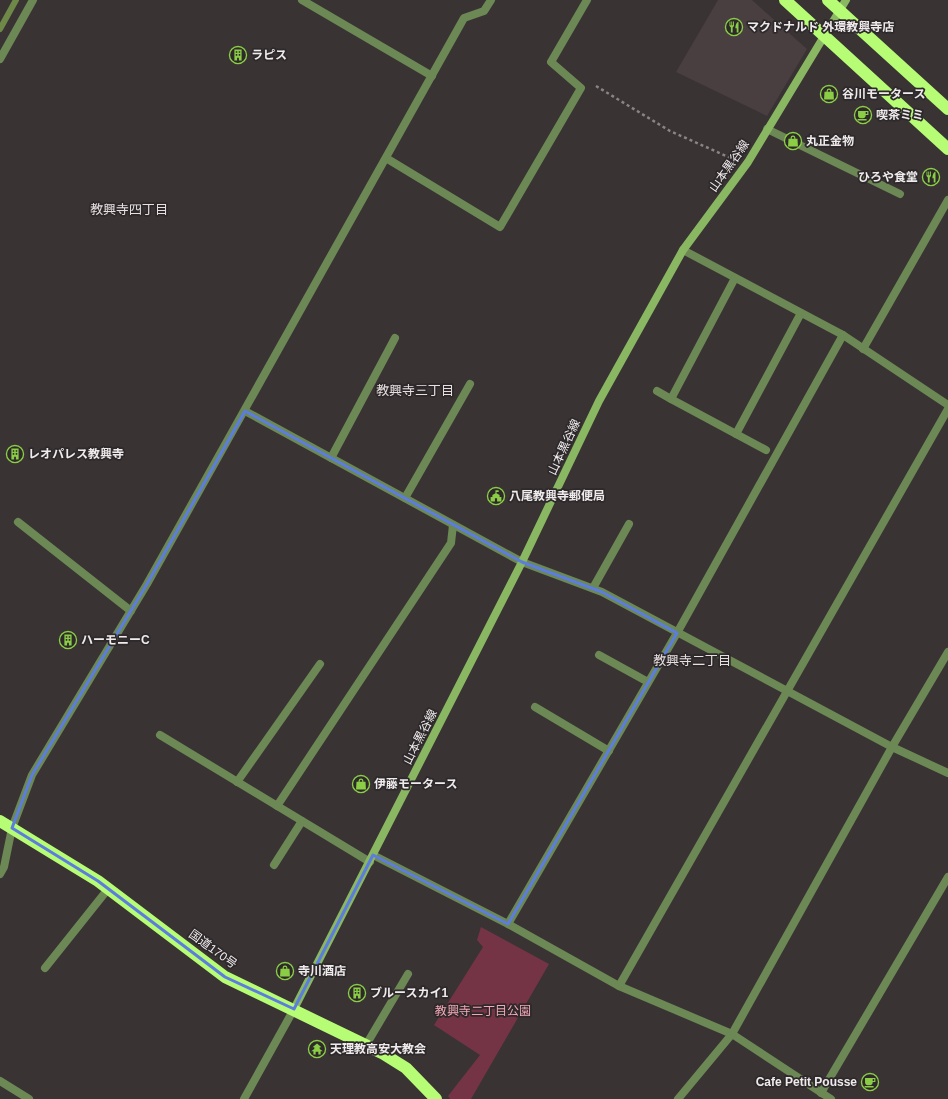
<svg xmlns="http://www.w3.org/2000/svg" width="948" height="1099" font-family="Helvetica,'Noto Sans JP',sans-serif">
<style>
.built{fill:#493e40}
.green{fill:#753445}
.lines{fill:none;stroke-linecap:round;stroke-linejoin:round}
.stream{stroke:#6e8847;stroke-width:6}
.path{stroke:#898485;stroke-width:2.5;stroke-dasharray:3 3;stroke-linecap:butt}
.lane{stroke:#6c8854;stroke-width:8}
.street{stroke:#6c8854;stroke-width:8}
.secondary{stroke:#8ab762;stroke-width:8}
.highway{stroke:#b6fc74;stroke-width:12}
.marked{fill:none;stroke:#5c7dde;stroke-width:3;stroke-linejoin:round}
.labels{text-anchor:middle;dominant-baseline:central;stroke-width:3.5;stroke-linejoin:round;paint-order:stroke}
.poi-label{font-size:12px;font-weight:bold;fill:#efebec;stroke:#2e292a;text-anchor:start}
.street-label{font-size:12px;fill:#efebec;stroke:#2e292a}
.park-label{font-size:12px;fill:#f3a7b7;stroke:#2e292a}
.neighbourhood-label{font-size:13px;fill:#e7dfe0;stroke:#2e292a}
</style>
<rect width="100%" height="100%" fill="#393334"/>
<polygon class="built" points="718,0 752,0 807,49 767,116 676,72"/>
<polygon class="green" points="481,927 549,964 471,1099 450,1099 448,1096 480,1055 434,1025 483,947 477,940"/>
<g class="lines">
<polyline class="stream" points="0,29 16,0"/>
<polyline class="path" points="596,86 670,131 733,159"/>
<g class="lane">
<polyline points="302,0 432,76"/>
<polyline points="767,129 900,194"/>
<polyline points="657,391 671,399"/>
<polyline points="331,458 395,338"/>
<polyline points="405,498 470,384"/>
<polyline points="18,522 131,611"/>
<polyline points="593,588 629,524"/>
<polyline points="599,655 648,682"/>
<polyline points="535,707 609,751"/>
<polyline points="237,782 320,664"/>
<polyline points="274,865 302,821"/>
<polyline points="45,968 108,889"/>
<polyline points="366,1045 408,974"/>
</g>
<g class="street">
<polyline points="0,59 33,0"/>
<polyline points="386,158 500,227 581,88 551,62 587,0"/>
<polyline points="683,250 843,335 948,405"/>
<polyline points="735,278 671,399 766,450"/>
<polyline points="863,349 948,200"/>
<polyline points="245,411 522,562 602,592 892,747 948,773"/>
<polyline points="736,434 801,313"/>
<polyline points="160,735 370,862"/>
<polyline points="277,806 451,543 453,525"/>
<polyline points="373,855 508,924 619,986 732,1034 831,1099"/>
<polyline points="0,874 4,867 12,828 32,775 147,584 464,18 484,11 491,0"/>
<polyline points="508,924 677,633 843,335"/>
<polyline points="619,986 948,409"/>
<polyline points="0,1081 29,1099"/>
<polyline points="821,1093 948,877"/>
<polyline points="244,1099 294,1009"/>
<polyline points="678,1099 732,1034 892,747 948,652"/>
</g>
<polyline class="secondary" points="294,1009 522,562 599,401 683,250 748,162 846,0"/>
<g class="highway">
<polyline points="785,0 948,149"/>
<polyline points="828,0 948,109"/>
<polyline points="0,821 98,881 225,977 382,1053 406,1068 436,1099"/>
</g>
</g>
<path class="marked" d="M 245,411 L 522,562 L 602,592 L 677,633 L 508,924 L 373,855 L 294,1009 L 225,977 L 98,881 L 12,828 L 32,775 L 147,584 Z"/>
<defs>
<g id="restaurant-ring" transform="scale(0.9)"><circle r="9.5" fill="#2e292a" stroke="#8bce46" stroke-width="1.5"/><path d="M-5-6h1v4h1v-4h1v4h1v-4h1v5L-1.5 .5V6h-2V.5L-5-1ZM5-6V6H3V1.5H1.5Q1.5-4 5-6Z" fill="#8bce46"/></g>
<g id="building-ring" transform="scale(0.9)"><circle r="9.5" fill="#2e292a" stroke="#8bce46" stroke-width="1.5"/><path d="M-4-6H4V6H1V3H-1V6H-4ZM-2.5-4.3h1.7v1.8h-1.7ZM.8-4.3h1.7v1.8H.8ZM-2.5-1h1.7V.8h-1.7ZM.8-1h1.7V.8H.8Z" fill="#8bce46"/></g>
<g id="shop-ring" transform="scale(0.9)"><circle r="9.5" fill="#2e292a" stroke="#8bce46" stroke-width="1.5"/><path d="M-5-2.5h2.3a2.7 3.5 0 0 1 5.4 0H5L5.5 6h-11ZM-1.5-2.5h3a1.5 2.3 0 0 0-3 0Z" fill="#8bce46"/></g>
<g id="cafe-ring" transform="scale(0.9)"><circle r="9.5" fill="#2e292a" stroke="#8bce46" stroke-width="1.5"/><path d="M-5.5-4.5H6V0H3Q3 3.5 0 3.5H-2.5Q-5.5 3.5-5.5 0ZM3-3.2v2h1.7v-2ZM-6 4.5H4V6H-6Z" fill="#8bce46"/></g>
<g id="civic-ring" transform="scale(0.9)"><circle r="9.5" fill="#2e292a" stroke="#8bce46" stroke-width="1.5"/><path d="M-.6-6.5H3V-4.5H.6V-3L4-1V1h2V6H-6V1h2V-1L-.6-3ZM-1.2 2.5V6h2.4V2.5Z" fill="#8bce46"/></g>
<g id="temple-ring" transform="scale(0.9)"><circle r="9.5" fill="#2e292a" stroke="#8bce46" stroke-width="1.5"/><path d="M0-6L5-2H3V0L6.5 2.5H4V6H1.5V3h-3V6H-4V2.5H-6.5L-3 0V-2H-5Z" fill="#8bce46"/></g>
</defs>
<g fill-rule="evenodd">
<use href="#restaurant-ring" x="734" y="27"/>
<use href="#building-ring" x="238" y="55"/>
<use href="#shop-ring" x="829" y="94"/>
<use href="#cafe-ring" x="863" y="115"/>
<use href="#shop-ring" x="793" y="141"/>
<use href="#restaurant-ring" x="931" y="177"/>
<use href="#building-ring" x="15" y="454"/>
<use href="#civic-ring" x="496" y="496"/>
<use href="#building-ring" x="68" y="640"/>
<use href="#shop-ring" x="361" y="784"/>
<use href="#shop-ring" x="285" y="971"/>
<use href="#building-ring" x="357" y="993"/>
<use href="#temple-ring" x="317" y="1049"/>
<use href="#cafe-ring" x="870" y="1082"/>
</g>
<g class="labels">
<g class="poi-label">
<text x="747" y="27">マクドナルド 外環教興寺店</text>
<text x="251" y="55">ラピス</text>
<text x="842" y="94">谷川モータース</text>
<text x="876" y="115">喫茶ミミ</text>
<text x="806" y="141">丸正金物</text>
<text x="918" y="177" text-anchor="end">ひろや食堂</text>
<text x="28" y="454">レオパレス教興寺</text>
<text x="509" y="496">八尾教興寺郵便局</text>
<text x="81" y="640">ハーモニーC</text>
<text x="374" y="784">伊藤モータース</text>
<text x="298" y="971">寺川酒店</text>
<text x="370" y="993">ブルースカイ1</text>
<text x="330" y="1049">天理教高安大教会</text>
<text x="857" y="1082" text-anchor="end">Cafe Petit Pousse</text>
</g>
<g class="street-label">
<text transform="translate(729 166) rotate(-55)">山本黒谷線</text>
<text transform="translate(564 447) rotate(-65)">山本黒谷線</text>
<text transform="translate(420 737) rotate(-63)">山本黒谷線</text>
<text transform="translate(213 949) rotate(36)">国道170号</text>
</g>
<g class="park-label">
<text x="483" y="1011">教興寺二丁目公園</text>
</g>
<g class="neighbourhood-label">
<text x="129" y="209">教興寺四丁目</text>
<text x="415" y="390">教興寺三丁目</text>
<text x="692" y="660">教興寺二丁目</text>
</g>
</g>
</svg>
